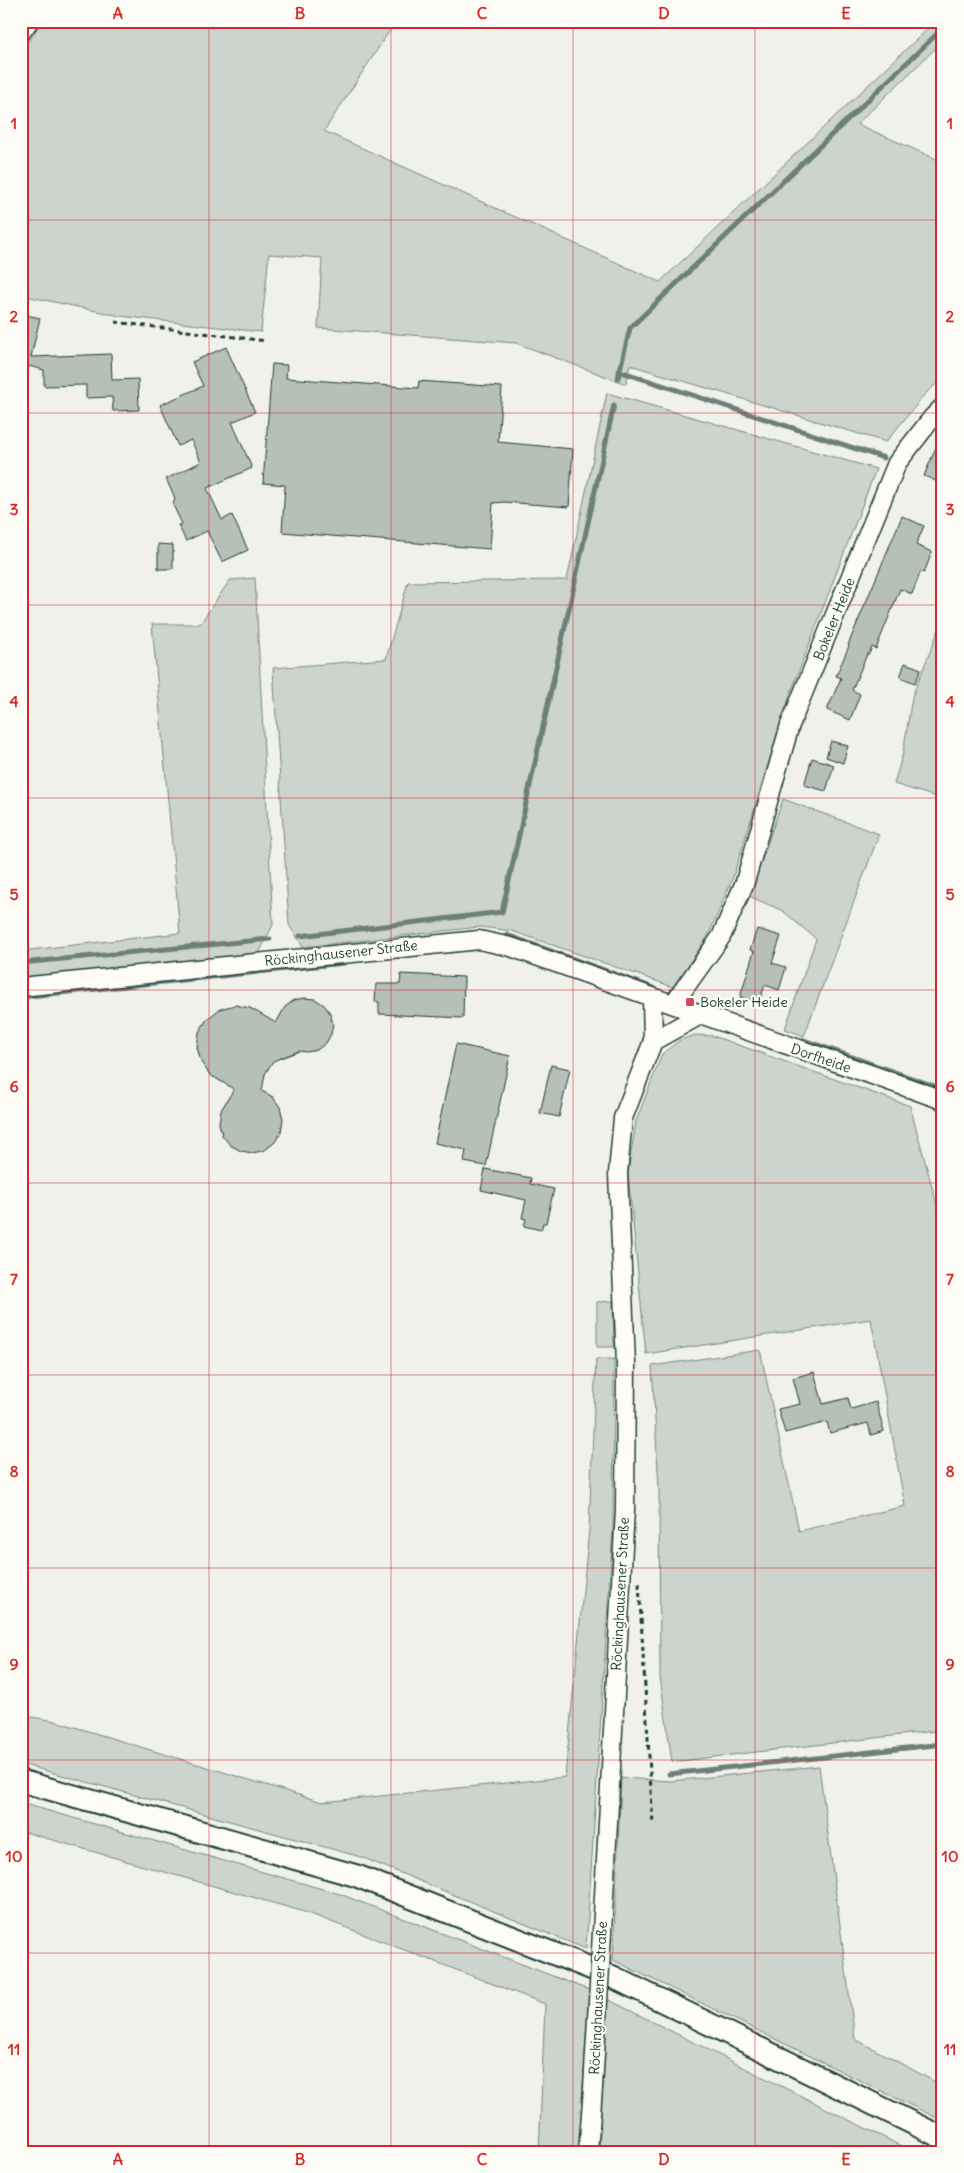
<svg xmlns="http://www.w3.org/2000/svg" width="964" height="2173" font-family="Delius,sans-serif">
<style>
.green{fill:#cdd3cd;stroke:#768880}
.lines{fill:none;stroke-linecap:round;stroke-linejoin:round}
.stream{stroke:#6c8077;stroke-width:5}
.building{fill:#b6bfb8;stroke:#1f3d34}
.minor-casing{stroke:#1f3d34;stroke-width:21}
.major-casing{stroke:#1f3d34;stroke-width:25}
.path{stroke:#1f3d34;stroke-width:3;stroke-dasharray:5 4;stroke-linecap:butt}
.minor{stroke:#fdfcf7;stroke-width:18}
.major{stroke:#fdfcf7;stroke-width:21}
.minor-bridge-casing{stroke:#1f3d34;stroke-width:21;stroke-linecap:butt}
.minor-bridge{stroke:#fdfcf7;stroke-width:18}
.grid{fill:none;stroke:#d62828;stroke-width:1;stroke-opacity:0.55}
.poi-dot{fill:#d1495b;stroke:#fdfcf7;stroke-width:2}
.labels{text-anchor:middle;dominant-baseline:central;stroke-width:4.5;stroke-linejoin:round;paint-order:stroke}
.street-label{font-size:14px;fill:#1f3d34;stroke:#fdfcf7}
.poi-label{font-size:14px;fill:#1f3d34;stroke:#fdfcf7;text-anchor:start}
.neatline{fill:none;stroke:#d62828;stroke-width:2}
.grid-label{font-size:16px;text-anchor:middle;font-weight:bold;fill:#d62828}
</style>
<rect width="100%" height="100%" fill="#f0f1eb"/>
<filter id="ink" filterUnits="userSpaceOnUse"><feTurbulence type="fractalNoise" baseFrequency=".02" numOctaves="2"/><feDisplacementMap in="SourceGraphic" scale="10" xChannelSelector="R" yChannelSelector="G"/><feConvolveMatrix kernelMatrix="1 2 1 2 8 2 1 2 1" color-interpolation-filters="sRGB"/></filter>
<g filter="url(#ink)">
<g class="green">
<polygon points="42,21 396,21 324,131 660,282 936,21 943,21 943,41 857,124 943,162 943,378 926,393 886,442 630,365 626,384 516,343 318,328 322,258 269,254 261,332 120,316 21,295 21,53"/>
<polygon points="607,393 876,469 791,692 732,880 708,936 673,987 512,931 480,927 303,947 289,925 273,668 386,659 408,582 567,580"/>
<polygon points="255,578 273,925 258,955 21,980 21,951 180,933 152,624 200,624 230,580"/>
<polygon points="943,619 943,799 894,784 903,753 912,697"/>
<polygon points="783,799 879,834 804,1036 785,1029 816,939 783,911 749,896"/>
<polygon points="695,1035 713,1036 910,1106 943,1227 943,1730 672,1762 660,1677 659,1489 652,1366 760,1350 799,1531 905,1506 871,1319 646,1354 628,1173 636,1121 662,1054 680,1040"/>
<polygon points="613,1301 614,1347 597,1347 597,1302"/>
<polygon points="596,1359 614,1359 613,1529 586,1949 361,1857 21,1764 21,1715 55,1721 322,1802 565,1777 589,1529"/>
<polygon points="819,1766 855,2039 943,2086 943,2121 613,1960 621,1778 671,1781"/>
<polygon points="21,1803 340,1894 589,1990 579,2152 539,2152 545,2004 308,1913 21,1831"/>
<polygon points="607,1999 913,2152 599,2152"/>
</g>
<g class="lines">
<g class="stream">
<polyline points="619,371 884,458"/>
<polyline points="618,378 630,328 943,28"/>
<polyline points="507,935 654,988"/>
<polyline points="300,936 502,912 614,405"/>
<polyline points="21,963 270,939"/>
<polyline points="21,997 344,963"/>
<polyline points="804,1040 943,1089"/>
<polyline points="669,1774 943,1744"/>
</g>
</g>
<g class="building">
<polygon points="21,314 40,318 31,357 111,354 112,380 138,379 139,410 113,411 112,397 86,398 86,385 44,386 44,370 29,366 26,376 21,376"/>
<polygon points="226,347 255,412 232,422 252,468 207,488 222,520 232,515 248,550 222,562 207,531 186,541 178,525 182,524 173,505 175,498 166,479 201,462 191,440 178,446 160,405 203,386 192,362"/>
<polygon points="272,364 287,365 286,378 418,388 419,381 502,387 498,442 573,449 569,507 504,502 493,503 490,549 282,532 285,485 263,483"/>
<polygon points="943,431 943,484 924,476"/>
<polygon points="902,516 924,526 916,545 932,552 924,573 921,571 912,594 900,589 876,649 872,647 869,654 867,654 852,690 860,694 850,720 827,710 841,678 836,676 849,646 848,645"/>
<polygon points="158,544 173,545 173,569 158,569"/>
<polygon points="905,663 921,669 915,683 900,677"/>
<polygon points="831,741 848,746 843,763 826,757"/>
<polygon points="812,758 834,765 826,791 804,785"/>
<polygon points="757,929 781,936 772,963 786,967 779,990 765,985 759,1003 740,997 754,951 750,950"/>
<polygon points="401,974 464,977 463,1018 379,1014 379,1002 375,1002 376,984 400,984"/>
<polygon points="304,998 315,999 324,1005 330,1013 333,1024 331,1034 326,1043 317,1050 307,1052 299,1051 273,1061 265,1074 262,1091 273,1097 280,1107 283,1119 281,1132 275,1142 265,1150 253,1153 241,1151 230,1145 222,1135 219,1123 221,1110 234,1089 210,1075 201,1062 197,1047 199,1032 207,1019 220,1009 235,1005 250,1008 276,1023 285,1007 294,1000"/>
<polygon points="456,1044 510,1056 486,1166 464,1162 466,1150 435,1143"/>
<polygon points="551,1065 570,1069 559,1117 540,1113"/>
<polygon points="485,1169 531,1178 530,1184 554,1189 546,1223 543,1223 541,1230 524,1226 526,1219 522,1218 526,1200 481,1190"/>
<polygon points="814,1372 823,1404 848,1398 851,1409 876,1402 884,1431 871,1435 868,1423 830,1433 827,1422 785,1433 778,1409 800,1404 793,1378"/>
</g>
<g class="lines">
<g class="minor-casing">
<g id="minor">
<polyline points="21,32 29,21"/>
<polyline points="21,987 479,940 511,947 943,1100"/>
<polyline points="673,1004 721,937 745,882 790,725 897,463 932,418 943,407"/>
<polyline points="653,1041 700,1015"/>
<polyline points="602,1933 625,1510 626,1364 618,1173 623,1118 653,1041 652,998"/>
<polyline points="588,2152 593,2088"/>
</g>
</g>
<g class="major-casing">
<polyline id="major" points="21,1781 357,1876 613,1977 943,2138"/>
</g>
<g class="path">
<polyline points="115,322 266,341"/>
<polyline points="639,1583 653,1825"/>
</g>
<use href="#minor" class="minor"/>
<use href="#major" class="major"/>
<g class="minor-bridge-casing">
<polyline id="minor-bridge" points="593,2088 602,1933"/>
</g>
<use href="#minor-bridge" class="minor-bridge"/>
</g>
</g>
<path class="grid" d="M 209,21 L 209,2152M 391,21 L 391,2152M 573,21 L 573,2152M 755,21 L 755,2152M 21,220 L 943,220M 21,413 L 943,413M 21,605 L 943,605M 21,798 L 943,798M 21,990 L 943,990M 21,1183 L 943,1183M 21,1375 L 943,1375M 21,1568 L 943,1568M 21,1760 L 943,1760M 21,1953 L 943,1953"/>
<rect class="poi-dot" x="685" y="997" width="10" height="10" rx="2.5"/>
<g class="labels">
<g class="street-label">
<text transform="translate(834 619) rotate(-68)">Bokeler Heide</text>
<text transform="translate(341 953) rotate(-6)">Röckinghausener Straße</text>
<text transform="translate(821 1058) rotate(19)">Dorfheide</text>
<text transform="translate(620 1594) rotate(-87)">Röckinghausener Straße</text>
<text transform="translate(598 1998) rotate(-87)">Röckinghausener Straße</text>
</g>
<g class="poi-label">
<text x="700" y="1002">Bokeler Heide</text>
</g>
</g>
<rect width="964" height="2173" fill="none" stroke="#fdfcf7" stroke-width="55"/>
<rect x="28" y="28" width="908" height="2118" class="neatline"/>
<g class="grid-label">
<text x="118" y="19">A</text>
<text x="300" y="19">B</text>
<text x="482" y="19">C</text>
<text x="664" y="19">D</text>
<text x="846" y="19">E</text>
<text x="14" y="129">1</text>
<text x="950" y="129">1</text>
<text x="14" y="322">2</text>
<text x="950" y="322">2</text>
<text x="14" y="515">3</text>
<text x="950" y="515">3</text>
<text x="14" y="707">4</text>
<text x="950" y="707">4</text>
<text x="14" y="900">5</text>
<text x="950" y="900">5</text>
<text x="14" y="1092">6</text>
<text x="950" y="1092">6</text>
<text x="14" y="1285">7</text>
<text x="950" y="1285">7</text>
<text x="14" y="1477">8</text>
<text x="950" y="1477">8</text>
<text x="14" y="1670">9</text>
<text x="950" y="1670">9</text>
<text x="14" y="1862">10</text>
<text x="950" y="1862">10</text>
<text x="14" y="2055">11</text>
<text x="950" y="2055">11</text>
<text x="118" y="2165">A</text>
<text x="300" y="2165">B</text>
<text x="482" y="2165">C</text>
<text x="664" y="2165">D</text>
<text x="846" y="2165">E</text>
</g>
</svg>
